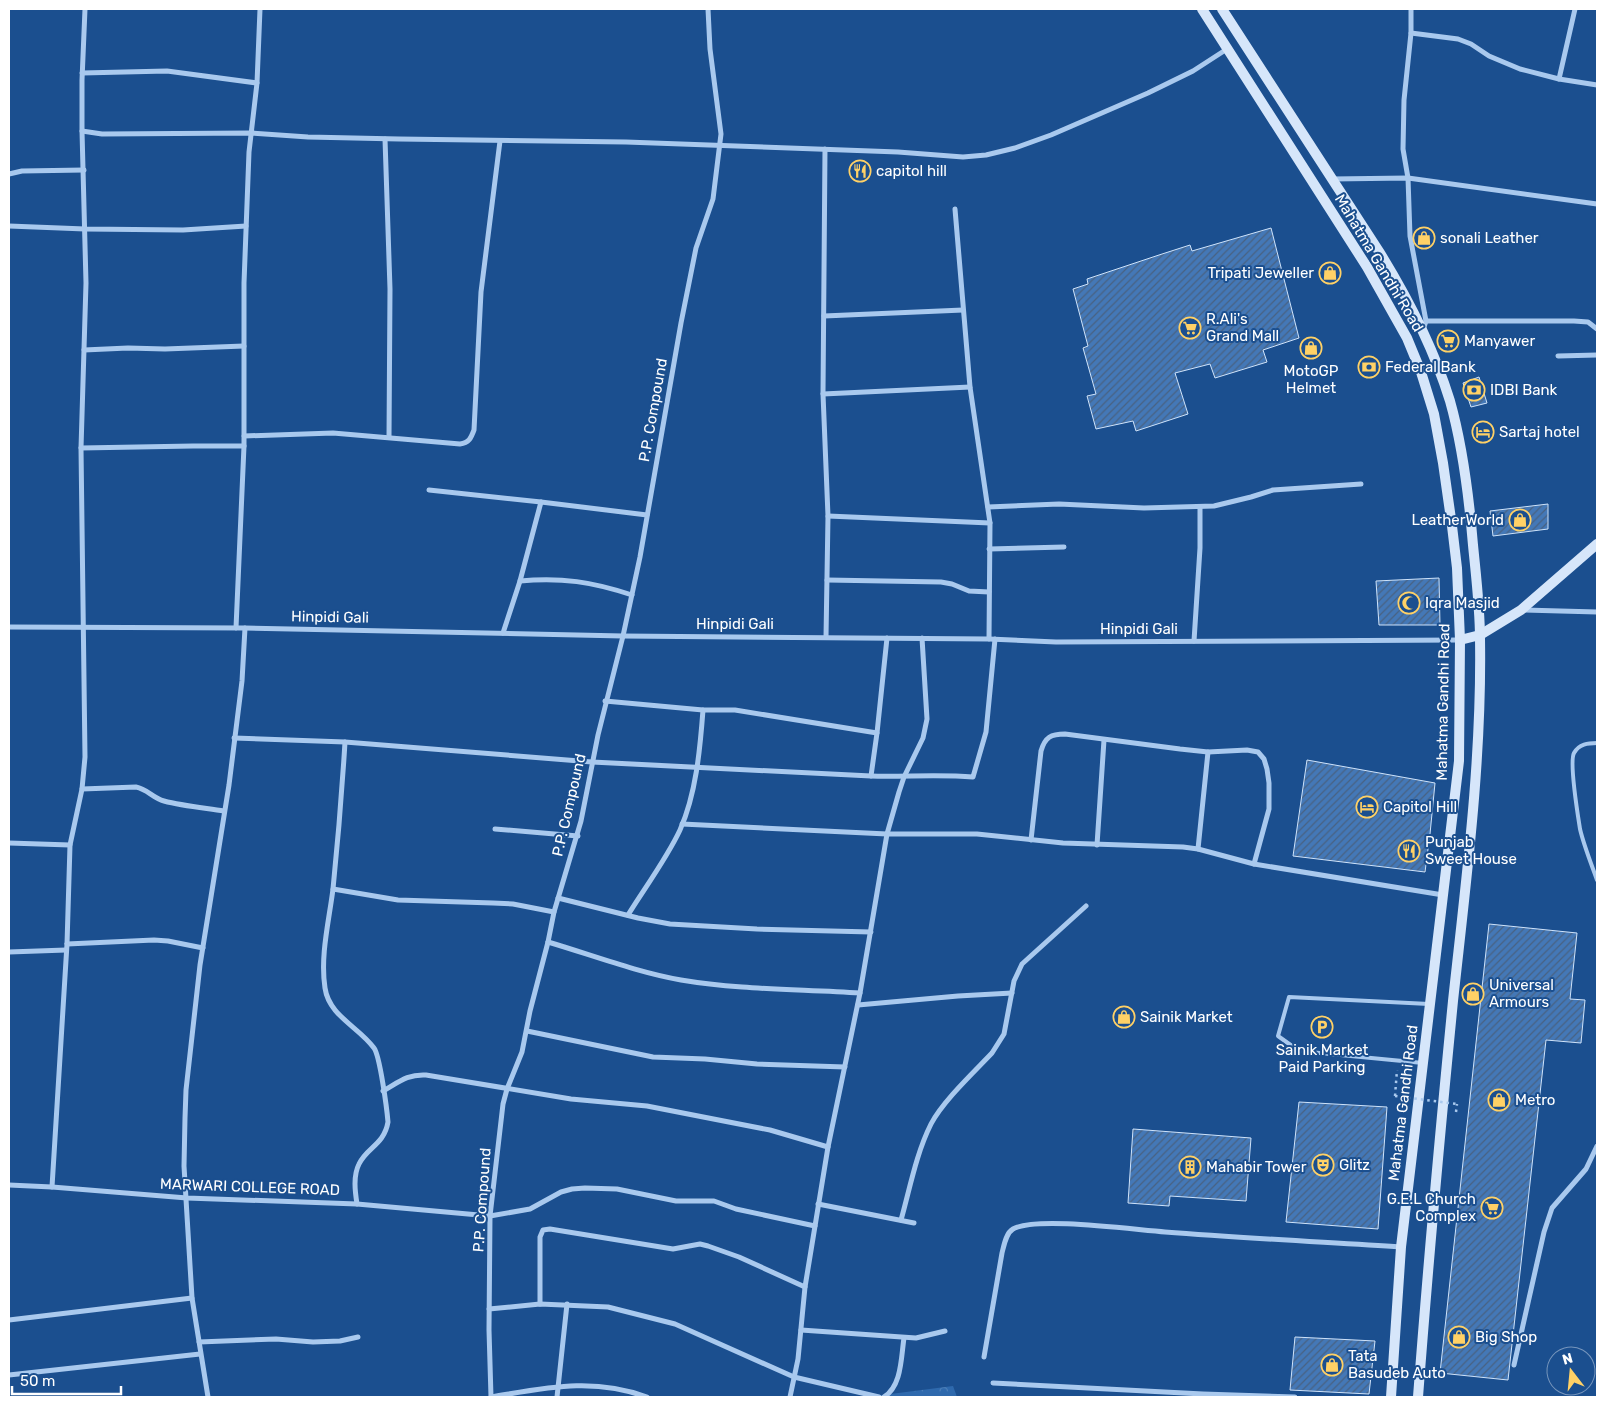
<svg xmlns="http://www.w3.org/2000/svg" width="1606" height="1406" font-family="Rubik,sans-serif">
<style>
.forest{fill:url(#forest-crowns)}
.building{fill:url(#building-hatch);stroke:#cfe3fa}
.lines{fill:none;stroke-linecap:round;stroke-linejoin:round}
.path{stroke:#a9c9ee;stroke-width:2.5;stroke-dasharray:2.5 4;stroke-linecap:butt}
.lane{stroke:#a9c9ee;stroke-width:4}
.street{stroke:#a9c9ee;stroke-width:5}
.secondary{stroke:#d6e6fa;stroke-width:10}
.path-bridge{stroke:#a9c9ee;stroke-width:2.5;stroke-dasharray:2.5 4;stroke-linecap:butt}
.labels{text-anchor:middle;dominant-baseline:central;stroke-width:4;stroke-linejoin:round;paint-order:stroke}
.poi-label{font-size:15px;fill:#fff;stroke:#1b4f8f;text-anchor:start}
.street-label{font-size:15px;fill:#fff;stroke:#1b4f8f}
</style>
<defs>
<pattern id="forest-crowns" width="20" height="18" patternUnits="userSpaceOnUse" patternTransform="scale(1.25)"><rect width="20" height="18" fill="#2e69ad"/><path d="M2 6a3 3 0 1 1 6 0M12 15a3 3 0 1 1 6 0" fill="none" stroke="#4d80b9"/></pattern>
<pattern id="building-hatch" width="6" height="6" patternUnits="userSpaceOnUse" patternTransform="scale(1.25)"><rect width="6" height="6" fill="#4478b7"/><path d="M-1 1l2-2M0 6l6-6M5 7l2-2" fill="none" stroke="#486282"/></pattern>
</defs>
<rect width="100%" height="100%" fill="#1b4f8f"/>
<polygon class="forest" points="953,1386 957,1397 875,1397 875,1396"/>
<g class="building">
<polygon points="1271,228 1299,338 1263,350 1267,362 1215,378 1210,364 1175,373 1188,414 1136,431 1133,421 1096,429 1087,396 1096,394 1083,348 1088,346 1073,289 1088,284 1087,279 1159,255 1190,245 1192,251"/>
<polygon points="1479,377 1487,403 1471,407 1463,383"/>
<polygon points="1548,504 1548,529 1493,536 1490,511"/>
<polygon points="1439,578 1440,625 1379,625 1376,581"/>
<polygon points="1307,760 1435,783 1430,834 1425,872 1293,856"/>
<polygon points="1489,924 1577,933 1570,999 1585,1000 1581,1043 1546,1040 1508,1380 1440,1373"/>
<polygon points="1299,1102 1387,1107 1378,1229 1286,1222"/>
<polygon points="1133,1129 1251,1138 1246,1201 1170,1196 1169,1206 1128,1203"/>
<polygon points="1295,1337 1375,1341 1369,1394 1290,1390"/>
</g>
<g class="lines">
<g class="path">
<polyline points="1395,1096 1397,1070"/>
<polyline points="1456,1112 1457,1104"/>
</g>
<g class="lane">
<path d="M 1597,743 C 1588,743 1579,744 1574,753 C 1569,762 1578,816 1580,829 C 1584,846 1591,863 1597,880"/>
<polyline points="1423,1063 1299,1051 1278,1036 1289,997 1429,1004"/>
</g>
<g class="street">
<polyline points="1411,9 1411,33 1404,100 1403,149 1408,178 1410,236 1426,321 1423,330"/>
<polyline points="1411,33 1458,39 1471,44 1489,56 1520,69 1559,79 1597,85"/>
<polyline points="82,73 167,71 257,83"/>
<polyline points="1559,79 1575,9"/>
<polyline points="82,131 102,134 251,133 308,137 399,139 626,142 898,152 963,157 986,155 1015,148 1051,135 1148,93 1193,71 1227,49"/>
<polyline points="385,139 390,289 389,437"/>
<polyline points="825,149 823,394 828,516 826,637"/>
<polyline points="9,174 22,171 84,170"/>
<polyline points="1332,179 1408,178 1597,204"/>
<polyline points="955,209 970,387 990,523 989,639"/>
<polyline points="9,226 85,229 183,230 246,226"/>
<polyline points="824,316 963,310"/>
<polyline points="1426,321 1574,321 1588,322 1597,329"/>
<polyline points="84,350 128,348 165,349 244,346"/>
<polyline points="1558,356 1597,355"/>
<polyline points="823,394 970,387"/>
<path d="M 244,436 L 333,433 L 460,444 C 469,443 471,438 474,430 L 481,292 L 500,141"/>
<polyline points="81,448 193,446 244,446"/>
<polyline points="429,490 541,502 647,515"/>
<polyline points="988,507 1059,504 1144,508 1214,506 1251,497 1273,490 1361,484"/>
<polyline points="828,516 990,523"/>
<polyline points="989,549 1064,547"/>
<polyline points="827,580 941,582 952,584 969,591 989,592"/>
<path d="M 520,581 C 561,577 593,582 632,595"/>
<polyline points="1522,610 1597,612"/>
<polyline points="9,627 245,628 623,636 989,639 1056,642 1460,640"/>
<polyline points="236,628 244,446 244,283 249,152 257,83 260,9"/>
<polyline points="503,633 520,581 541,502"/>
<polyline points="1194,641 1200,548 1200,507"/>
<polyline points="605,701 703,710 735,710 877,733"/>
<path d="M 234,738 L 345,742 L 592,762 L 871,776 C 905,777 939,774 973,777 L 986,732 L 995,639"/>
<path d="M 345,742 C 342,791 338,840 333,889 C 329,921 320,956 325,988 C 329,1016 359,1027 374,1048 C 380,1056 387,1110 388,1122 C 384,1145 367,1147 359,1164 C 353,1176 355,1191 357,1204"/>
<polyline points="871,776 877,733 887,638"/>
<path d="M 82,789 L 136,787 C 147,789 153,798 164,801 C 183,806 205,808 224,811"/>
<polyline points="682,824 887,834 977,834 1063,843 1183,847 1198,849 1254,864 1443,895"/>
<polyline points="495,829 578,836"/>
<path d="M 1031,840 L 1041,751 C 1045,737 1051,734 1065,734 L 1180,749 L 1208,752 L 1247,750 L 1258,752 L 1264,759 L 1267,769 L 1269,783 L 1269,809 L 1254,864"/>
<polyline points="9,843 70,845"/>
<polyline points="1097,845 1104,740"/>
<polyline points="1198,849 1208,752"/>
<polyline points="333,889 398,900 493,903 513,904 554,912"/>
<polyline points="558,898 638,918 670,924 757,929 871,932"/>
<path d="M 628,915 C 644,889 667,858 680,830 C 696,794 700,750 703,710"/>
<path d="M 548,942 C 592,955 636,972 681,980 C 740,990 801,989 860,993"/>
<polyline points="67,944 154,940 168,941 203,948"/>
<polyline points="9,952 66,950"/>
<polyline points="858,1005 958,996 1012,993"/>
<polyline points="527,1031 653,1057 705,1059 757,1064 845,1067"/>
<path d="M 383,1091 C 399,1082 407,1074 426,1075 L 571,1099 L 647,1106 L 770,1130 L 828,1147"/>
<polyline points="9,1185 52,1187 187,1198 357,1204 490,1216 530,1209 561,1192 572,1189 585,1188 617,1189 676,1201 714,1201 736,1209 815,1226"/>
<polyline points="52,1187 67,944 70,845 82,789 85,757 81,448 86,283 82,131 82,80 85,9"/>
<polyline points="818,1204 914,1223"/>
<path d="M 901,1220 C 910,1188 916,1154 931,1124 C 943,1101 974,1072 992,1053 L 1004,1034 L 1014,981 L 1022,964 L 1086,906"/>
<polyline points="540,1304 540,1237 543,1230 550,1229 673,1249 700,1244 708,1246 739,1257 805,1287"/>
<polyline points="489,1309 540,1304 608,1307 675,1324 794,1377 879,1397"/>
<polyline points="9,1320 192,1298"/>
<polyline points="801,1330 916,1338 945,1331"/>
<polyline points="199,1342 276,1339 313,1342 340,1341 358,1337"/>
<path d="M 984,1357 L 1002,1253 C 1004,1245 1006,1233 1013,1229 C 1036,1216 1135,1230 1165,1232 C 1243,1238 1322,1242 1401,1247"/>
<polyline points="1514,1365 1544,1232 1552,1208 1586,1169 1597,1146"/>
<polyline points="9,1375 200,1354"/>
<polyline points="993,1383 1203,1394 1295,1397"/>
<polyline points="208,1397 192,1298 184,1166 185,1118 186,1090 200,965 229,785 242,681 245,628"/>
<polyline points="491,1397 489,1330 490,1216 503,1104 507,1089 522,1052 530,1011 548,942 554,912 581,821 598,735 623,636 640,557 681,323 696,248 713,199 721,134 710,49 708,9"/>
<path d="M 491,1397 C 546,1388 592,1377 647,1397"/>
<polyline points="557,1397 567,1304"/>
<polyline points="790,1397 798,1359 805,1287 828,1147 860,993 887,834 899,792 904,777 923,738 927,719 922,638"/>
<path d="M 884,1397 C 902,1386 901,1357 904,1338"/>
</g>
<g class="secondary">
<polyline points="1202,9 1367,267 1407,338 1421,372 1434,414 1443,463 1452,526 1457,568 1460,640 1459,761 1401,1247 1391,1397"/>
<path d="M 1222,9 L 1380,253 C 1409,300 1434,349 1450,401 C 1463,447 1469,497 1473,545 C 1476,576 1480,608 1480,639 C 1482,760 1466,881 1453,1001 C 1440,1133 1428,1265 1418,1397"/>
<polyline points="1460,640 1480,635 1521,610 1597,544"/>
</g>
<polyline class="path-bridge" points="1395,1096 1457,1104"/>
</g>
<defs>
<g id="restaurant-ring" transform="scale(1.125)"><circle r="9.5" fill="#1b4f8f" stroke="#ffd166" stroke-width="1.5"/><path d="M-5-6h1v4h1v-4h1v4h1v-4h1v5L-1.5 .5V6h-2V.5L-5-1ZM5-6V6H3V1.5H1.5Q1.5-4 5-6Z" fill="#ffd166"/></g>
<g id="shop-ring" transform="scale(1.125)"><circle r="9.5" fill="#1b4f8f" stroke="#ffd166" stroke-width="1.5"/><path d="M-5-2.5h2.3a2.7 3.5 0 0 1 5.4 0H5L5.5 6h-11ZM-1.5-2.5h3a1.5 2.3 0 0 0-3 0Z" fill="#ffd166"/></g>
<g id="supermarket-ring" transform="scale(1.125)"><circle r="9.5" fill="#1b4f8f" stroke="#ffd166" stroke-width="1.5"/><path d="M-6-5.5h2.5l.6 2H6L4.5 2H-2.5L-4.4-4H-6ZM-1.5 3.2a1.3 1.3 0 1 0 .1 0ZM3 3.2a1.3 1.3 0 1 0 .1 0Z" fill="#ffd166"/></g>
<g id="bank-ring" transform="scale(1.125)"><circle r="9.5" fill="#1b4f8f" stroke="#ffd166" stroke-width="1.5"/><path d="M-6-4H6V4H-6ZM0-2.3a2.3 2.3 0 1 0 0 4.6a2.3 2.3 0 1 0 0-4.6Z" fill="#ffd166"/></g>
<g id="hotel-ring" transform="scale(1.125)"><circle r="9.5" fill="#1b4f8f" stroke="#ffd166" stroke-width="1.5"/><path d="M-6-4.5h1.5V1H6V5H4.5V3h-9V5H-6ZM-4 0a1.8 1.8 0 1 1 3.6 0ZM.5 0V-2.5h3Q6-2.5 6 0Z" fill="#ffd166"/></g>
<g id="mosque-ring" transform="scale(1.125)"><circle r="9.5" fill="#1b4f8f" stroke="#ffd166" stroke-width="1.5"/><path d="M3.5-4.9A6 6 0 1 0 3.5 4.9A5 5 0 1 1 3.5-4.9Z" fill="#ffd166"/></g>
<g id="parking-ring" transform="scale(1.125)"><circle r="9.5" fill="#1b4f8f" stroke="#ffd166" stroke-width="1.5"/><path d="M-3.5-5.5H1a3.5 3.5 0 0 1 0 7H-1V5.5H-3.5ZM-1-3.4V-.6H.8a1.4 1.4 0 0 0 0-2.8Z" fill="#ffd166"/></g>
<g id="theatre-ring" transform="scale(1.125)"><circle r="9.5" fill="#1b4f8f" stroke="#ffd166" stroke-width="1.5"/><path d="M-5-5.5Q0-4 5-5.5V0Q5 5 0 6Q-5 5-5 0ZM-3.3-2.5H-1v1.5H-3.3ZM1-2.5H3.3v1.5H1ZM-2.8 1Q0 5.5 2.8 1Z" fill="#ffd166"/></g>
<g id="building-ring" transform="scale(1.125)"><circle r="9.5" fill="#1b4f8f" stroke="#ffd166" stroke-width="1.5"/><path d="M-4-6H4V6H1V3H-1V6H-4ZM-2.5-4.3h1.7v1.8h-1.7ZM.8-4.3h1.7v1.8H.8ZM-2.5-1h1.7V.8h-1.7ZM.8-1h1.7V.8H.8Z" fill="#ffd166"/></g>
</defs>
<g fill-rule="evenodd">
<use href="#restaurant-ring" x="860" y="171"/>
<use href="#shop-ring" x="1424" y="238"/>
<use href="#shop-ring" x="1330" y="273"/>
<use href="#supermarket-ring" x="1190" y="328"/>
<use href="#supermarket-ring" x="1448" y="341"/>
<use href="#shop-ring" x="1311" y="348"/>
<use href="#bank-ring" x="1369" y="367"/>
<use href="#bank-ring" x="1474" y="390"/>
<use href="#hotel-ring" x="1483" y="432"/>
<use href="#shop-ring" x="1520" y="520"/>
<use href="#mosque-ring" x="1409" y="603"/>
<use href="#hotel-ring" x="1367" y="807"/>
<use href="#restaurant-ring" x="1409" y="851"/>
<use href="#shop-ring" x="1473" y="994"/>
<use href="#shop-ring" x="1124" y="1017"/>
<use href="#parking-ring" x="1322" y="1027"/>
<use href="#shop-ring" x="1499" y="1100"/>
<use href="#theatre-ring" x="1323" y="1165"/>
<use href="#building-ring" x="1190" y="1167"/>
<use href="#supermarket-ring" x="1492" y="1208"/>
<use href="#shop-ring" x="1459" y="1337"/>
<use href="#shop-ring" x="1332" y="1365"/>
</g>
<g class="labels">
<g class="poi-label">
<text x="876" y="171">capitol hill</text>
<text x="1440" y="238">sonali Leather</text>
<text x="1314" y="273" text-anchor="end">Tripati Jeweller</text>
<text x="1206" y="319">R.Ali's<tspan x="1206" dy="17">Grand Mall</tspan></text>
<text x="1464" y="341">Manyawer</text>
<text x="1385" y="367">Federal Bank</text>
<text x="1311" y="371" text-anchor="middle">MotoGP<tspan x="1311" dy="17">Helmet</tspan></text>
<text x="1490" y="390">IDBI Bank</text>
<text x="1499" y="432">Sartaj hotel</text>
<text x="1504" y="520" text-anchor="end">LeatherWorld</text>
<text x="1425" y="603">Iqra Masjid</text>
<text x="1383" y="807">Capitol Hill</text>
<text x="1425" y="842">Punjab<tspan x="1425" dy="17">Sweet House</tspan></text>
<text x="1489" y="985">Universal<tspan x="1489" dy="17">Armours</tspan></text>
<text x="1140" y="1017">Sainik Market</text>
<text x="1322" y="1050" text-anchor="middle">Sainik Market<tspan x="1322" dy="17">Paid Parking</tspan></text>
<text x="1515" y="1100">Metro</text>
<text x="1339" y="1165">Glitz</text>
<text x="1206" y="1167">Mahabir Tower</text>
<text x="1476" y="1199" text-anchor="end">G.E.L Church<tspan x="1476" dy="17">Complex</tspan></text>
<text x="1475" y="1337">Big Shop</text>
<text x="1348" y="1356">Tata<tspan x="1348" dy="17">Basudeb Auto</tspan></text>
</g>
<g class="street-label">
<text transform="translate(1379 263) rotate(59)">Mahatma Gandhi Road</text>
<text transform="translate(653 410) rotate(-80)">P.P. Compound</text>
<text transform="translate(330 617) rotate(1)">Hinpidi Gali</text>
<text x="735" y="624">Hinpidi Gali</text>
<text x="1139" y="629">Hinpidi Gali</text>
<text transform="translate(1443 702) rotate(-89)">Mahatma Gandhi Road</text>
<text transform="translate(569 805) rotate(-77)">P.P. Compound</text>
<text transform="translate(1403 1103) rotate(-83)">Mahatma Gandhi Road</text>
<text transform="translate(250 1187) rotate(2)">MARWARI COLLEGE ROAD</text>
<text transform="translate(482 1200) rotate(-86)">P.P. Compound</text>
</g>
</g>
<rect width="1606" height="1406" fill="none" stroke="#ffffff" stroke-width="20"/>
<g transform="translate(1571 1371) rotate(344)"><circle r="24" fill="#1b4f8f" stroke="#7695bc"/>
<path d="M0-4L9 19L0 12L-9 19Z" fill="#ffd166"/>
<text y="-8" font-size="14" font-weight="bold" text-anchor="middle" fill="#ffffff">N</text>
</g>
<path d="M12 1386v8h109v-8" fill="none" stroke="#ffffff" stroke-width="2.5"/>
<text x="20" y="1386" font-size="15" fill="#ffffff" stroke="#1b4f8f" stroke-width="4" paint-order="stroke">50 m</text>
</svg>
